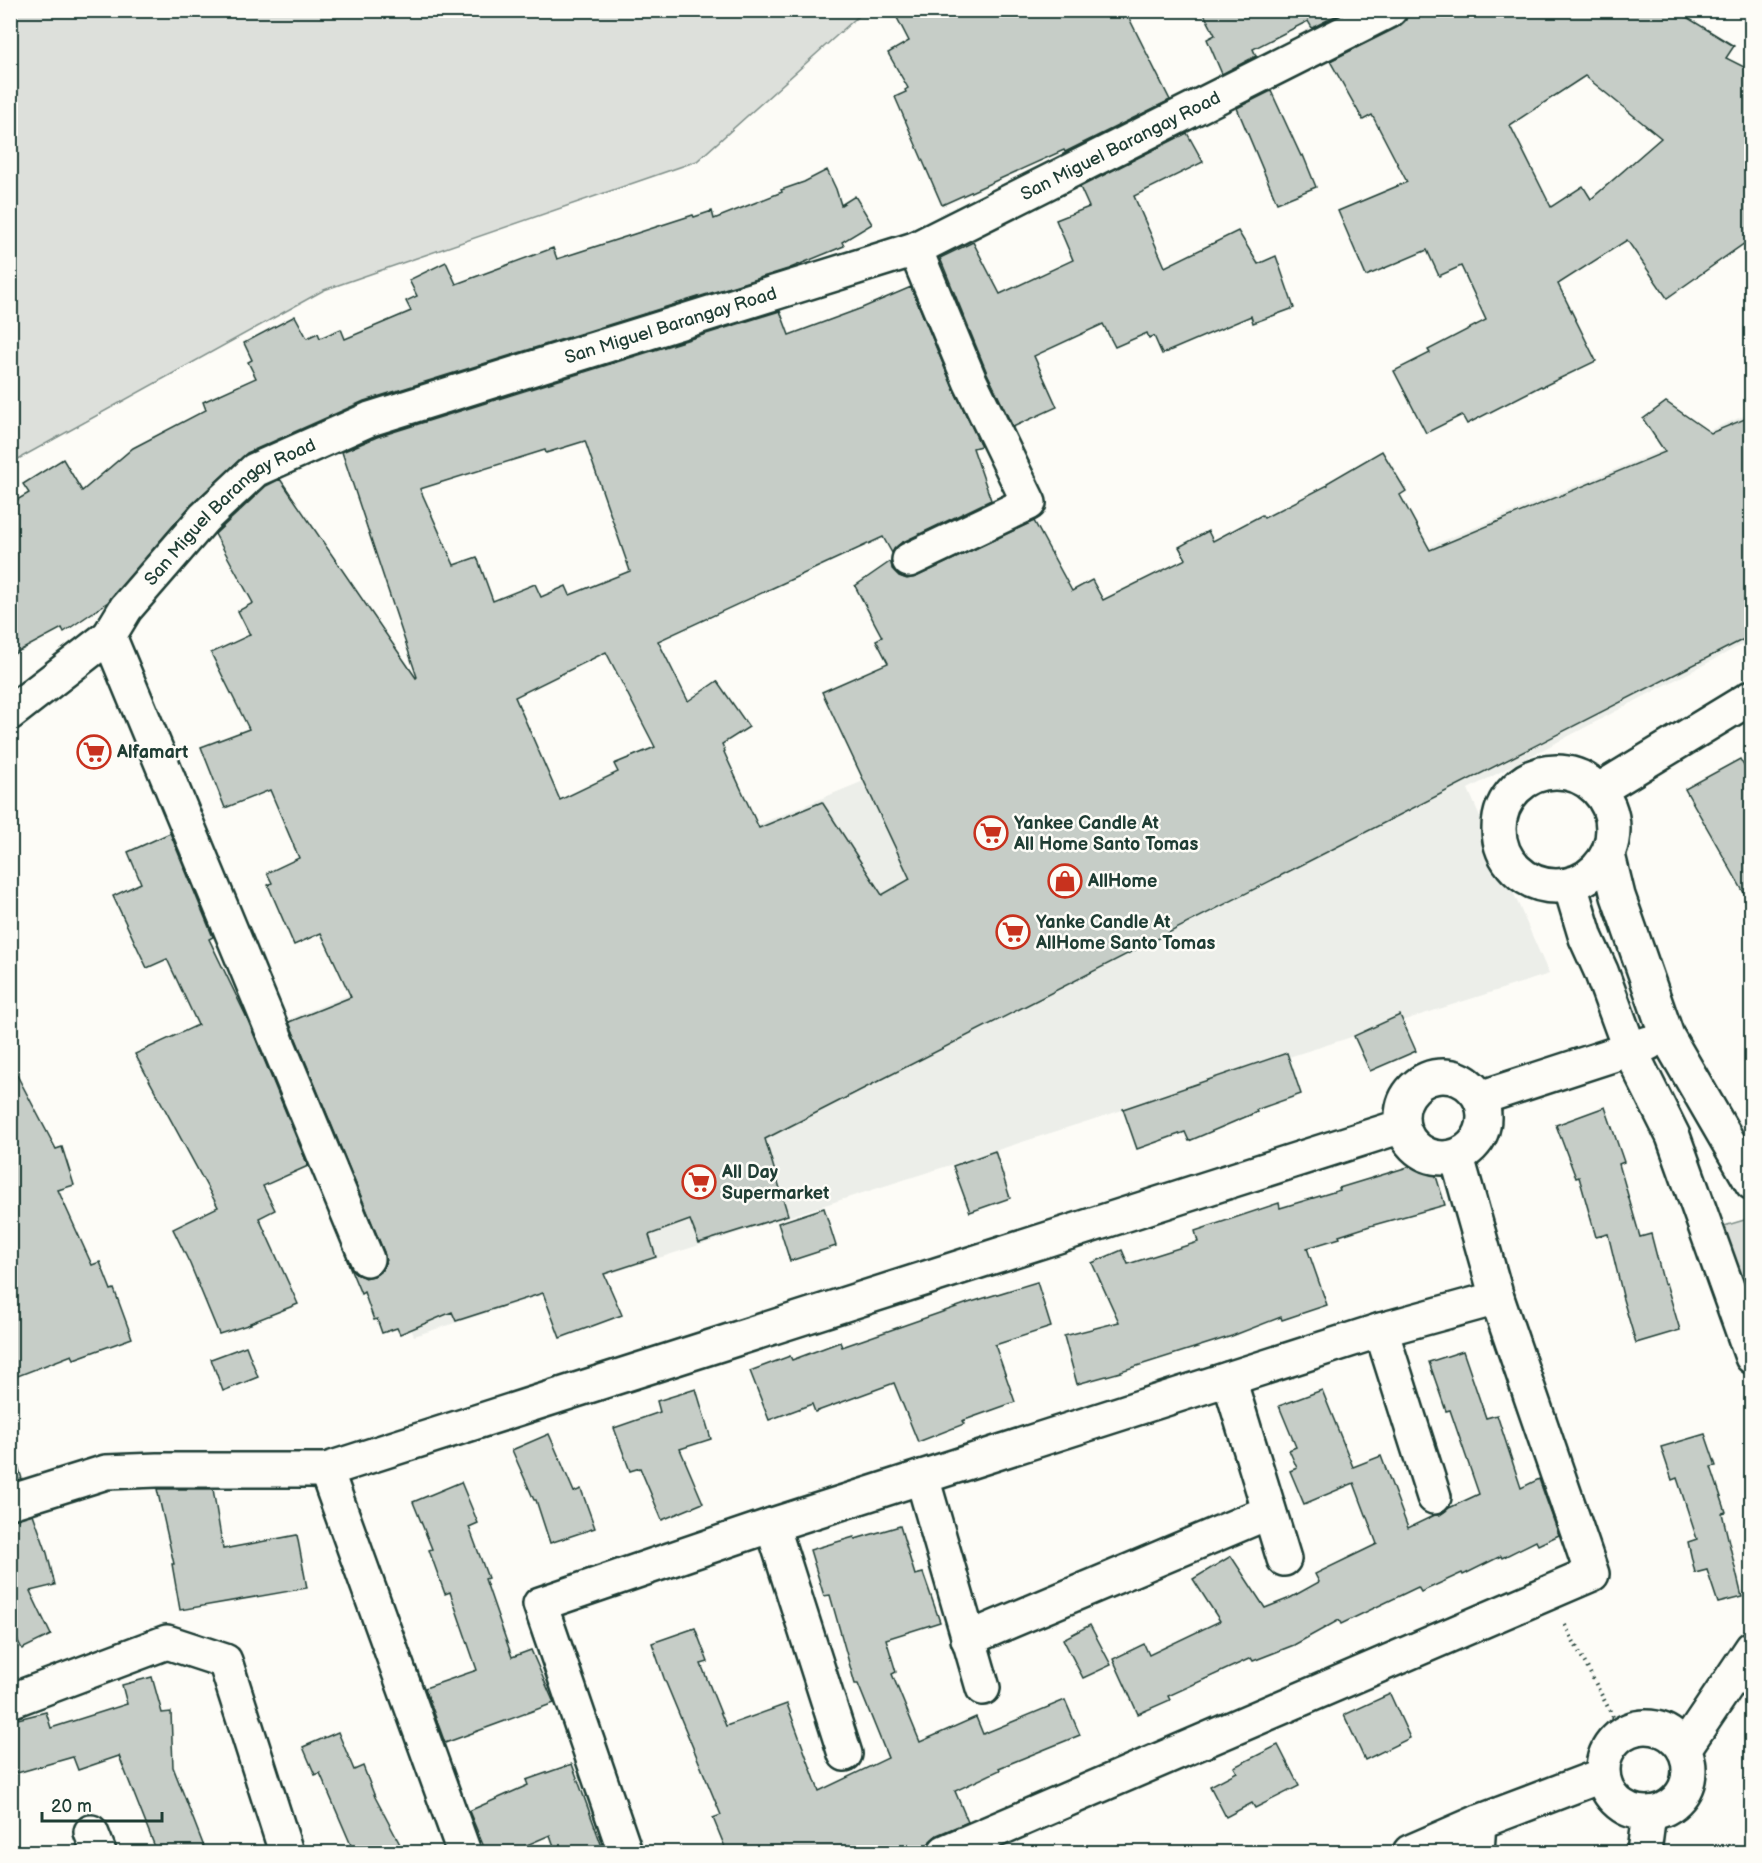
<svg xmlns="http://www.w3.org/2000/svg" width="1762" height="1863" font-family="'Balsamiq Sans',sans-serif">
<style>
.built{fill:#eceee9}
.green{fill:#dde0db;stroke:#7e8e88;stroke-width:1.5}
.building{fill:#c6cdc7;stroke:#1f3d34;stroke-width:1.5;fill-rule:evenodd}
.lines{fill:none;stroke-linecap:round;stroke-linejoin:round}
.minor-casing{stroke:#1f3d34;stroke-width:38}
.path{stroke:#1f3d34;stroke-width:4;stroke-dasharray:1.5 4.5;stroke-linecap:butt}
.minor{stroke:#fdfcf7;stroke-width:33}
.labels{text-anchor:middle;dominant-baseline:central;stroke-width:5;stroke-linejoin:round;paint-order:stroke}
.street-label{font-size:18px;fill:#1f3d34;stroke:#fdfcf7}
.poi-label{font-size:18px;font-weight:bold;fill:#1f3d34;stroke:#fdfcf7;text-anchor:start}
</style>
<rect width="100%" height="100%" fill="#fdfcf7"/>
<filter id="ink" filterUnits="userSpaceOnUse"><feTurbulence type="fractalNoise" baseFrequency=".0167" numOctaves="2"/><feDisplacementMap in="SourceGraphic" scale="12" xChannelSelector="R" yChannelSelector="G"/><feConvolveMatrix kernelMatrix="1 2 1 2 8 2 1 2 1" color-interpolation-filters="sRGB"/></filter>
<g filter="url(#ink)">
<polygon class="built" points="1751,413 1751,640 1468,789 1549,974 414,1336 285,1021"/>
<g class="green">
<polygon points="11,10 864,10 864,11 697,161 324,290 11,463"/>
<polygon points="1751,1218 1751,1318 1724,1226"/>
</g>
<g class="building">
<polygon points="893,10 1125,10 1170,100 1065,152 1064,150 942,205 895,97 906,92 905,90 908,88 888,53 909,41"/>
<polygon points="1202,10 1347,10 1312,28 1308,21 1253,49 1256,56 1222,74 1207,39 1215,35"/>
<path d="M 1409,10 L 1675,10 L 1734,46 L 1726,58 L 1752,71 L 1752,238 L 1667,298 L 1627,240 L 1558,284 L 1596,361 L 1542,387 L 1541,386 L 1467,424 L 1462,415 L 1426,433 L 1394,371 L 1430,353 L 1428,350 L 1486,320 L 1461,266 L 1439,276 L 1427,250 L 1366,276 L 1338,211 L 1407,182 L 1372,115 L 1363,120 L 1330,61 L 1398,27 L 1406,20 ZM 1585,76 L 1661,138 L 1591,199 L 1583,186 L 1551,207 L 1510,125 Z"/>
<polygon points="1271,91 1301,156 1303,155 1316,187 1277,203 1237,108"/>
<polygon points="1187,133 1203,162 1134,196 1165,267 1238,231 1258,264 1276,256 1294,308 1253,323 1251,316 1162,354 1154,336 1149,338 1147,333 1115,347 1103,324 1034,356 1057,407 1013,427 987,373 940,258 973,242 1000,294 1073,260 1056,220 1089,207 1080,187"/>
<polygon points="827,170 836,189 841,205 855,196 872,224 842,242 844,246 788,269 364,401 247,453 190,506 108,602 64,632 62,628 10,656 10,504 29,493 23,484 63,459 82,491 133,448 206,410 203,402 256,378 248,362 252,360 244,343 295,316 307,338 318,333 320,338 341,329 345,339 411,311 406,301 417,296 409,280 446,262 456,284 553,248 557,259 693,215 694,217 712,211 714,219 782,192 781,190 804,182"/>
<path d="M 911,287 L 953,388 L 981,446 L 973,448 L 991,500 L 901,543 L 894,549 L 892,553 L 883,537 L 658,641 L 688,701 L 717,681 L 749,727 L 722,744 L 725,751 L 724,752 L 759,828 L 822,802 L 882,895 L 910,879 L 822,692 L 888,663 L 876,640 L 882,637 L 855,586 L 891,561 L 892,569 L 899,576 L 907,579 L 916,577 L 1034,521 L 1072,591 L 1092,580 L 1103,600 L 1186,559 L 1179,547 L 1208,531 L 1213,541 L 1262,515 L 1264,518 L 1328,485 L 1327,483 L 1382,451 L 1406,491 L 1400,495 L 1430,550 L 1665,452 L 1643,419 L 1666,402 L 1711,433 L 1752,416 L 1752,635 L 765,1139 L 788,1215 L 699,1243 L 690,1220 L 649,1235 L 656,1257 L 604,1274 L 622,1315 L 560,1338 L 543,1293 L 456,1321 L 452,1312 L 400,1334 L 397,1328 L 382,1333 L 377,1319 L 374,1320 L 364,1292 L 361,1294 L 346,1258 L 356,1274 L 365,1278 L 374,1276 L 382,1270 L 386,1261 L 384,1252 L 289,1022 L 351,997 L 321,933 L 294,945 L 268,885 L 272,883 L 267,873 L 299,858 L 270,790 L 225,808 L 201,747 L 249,729 L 211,653 L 250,635 L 238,611 L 253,603 L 215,534 L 266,486 L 280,479 L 416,678 L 417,677 L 342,452 L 377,437 L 780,311 L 789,335 L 862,308 ZM 585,441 L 630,571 L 570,595 L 566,586 L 541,597 L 535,584 L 493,601 L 477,557 L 454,565 L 420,489 L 545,450 L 546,453 ZM 606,652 L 655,747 L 614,764 L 618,772 L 560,800 L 515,697 Z"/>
<polygon points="1740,759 1752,780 1752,907 1685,789"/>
<polygon points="170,833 213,937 209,939 247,1018 308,1166 263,1186 275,1210 259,1218 298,1304 250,1323 251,1324 219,1334 190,1264 173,1229 218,1207 135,1054 198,1025 167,959 147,968 113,896 141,883 128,852"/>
<polygon points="1400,1015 1416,1051 1370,1071 1354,1036"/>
<polygon points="1287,1053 1301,1094 1256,1110 1257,1112 1189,1141 1185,1132 1137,1149 1123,1109"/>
<polygon points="10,1062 56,1149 62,1147 74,1185 58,1190 92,1265 100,1262 111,1290 114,1289 132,1338 74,1359 72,1355 10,1379"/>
<polygon points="1605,1107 1624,1162 1619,1164 1640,1237 1651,1234 1664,1284 1666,1283 1680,1330 1636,1343 1622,1296 1623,1296 1608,1234 1596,1237 1579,1177 1576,1178 1556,1125"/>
<polygon points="995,1151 1010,1198 970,1212 953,1166"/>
<polygon points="1431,1160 1445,1205 1370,1226 1339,1236 1340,1238 1307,1248 1327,1305 1282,1320 1281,1317 1232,1336 1121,1371 1121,1372 1077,1384 1064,1336 1119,1322 1092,1263 1122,1250 1128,1264 1198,1242 1195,1231 1279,1203 1280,1208 1340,1190 1339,1188"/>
<polygon points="824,1208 836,1246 790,1261 778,1223"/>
<polygon points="1037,1282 1051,1327 995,1345 1015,1402 962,1421 964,1424 918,1442 894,1383 815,1412 812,1404 769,1420 750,1371 790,1356 792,1360 840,1342 842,1347 968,1303"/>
<polygon points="246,1346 258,1377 223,1391 211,1359"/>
<polygon points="1463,1351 1486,1418 1497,1415 1521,1488 1539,1479 1559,1535 1538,1545 1536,1541 1502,1558 1501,1556 1463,1575 1462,1573 1421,1592 1418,1587 1341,1624 1339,1620 1294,1645 1253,1661 1251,1658 1168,1696 1170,1700 1138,1714 1113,1659 1144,1644 1149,1655 1220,1621 1193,1579 1231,1556 1265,1608 1290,1598 1319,1582 1315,1574 1377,1544 1354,1483 1304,1504 1290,1471 1297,1468 1289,1450 1296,1447 1279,1406 1322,1390 1353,1467 1381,1456 1408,1528 1435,1515 1440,1515 1449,1508 1479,1494 1450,1410 1446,1411 1429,1362"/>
<polygon points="696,1389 711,1439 680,1449 703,1503 662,1520 640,1468 630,1471 614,1428 660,1412 657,1401"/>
<polygon points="549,1434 574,1492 581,1489 595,1528 550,1543 536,1500 534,1500 512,1450"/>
<polygon points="1705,1434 1716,1466 1711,1467 1726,1512 1722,1513 1742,1597 1718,1603 1707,1570 1695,1573 1688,1542 1697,1539 1677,1478 1672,1480 1661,1447"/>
<polygon points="18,1466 22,1479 10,1482 10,1467"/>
<polygon points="461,1482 478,1523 469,1527 488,1578 485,1579 512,1657 531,1650 554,1703 445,1743 425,1688 477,1670 450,1592 445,1594 429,1550 432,1549 413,1502"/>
<polygon points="157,1489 213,1489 223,1549 297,1535 307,1588 180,1610 172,1564 174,1564"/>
<polygon points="33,1514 47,1553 55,1585 30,1591 51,1635 22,1649 10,1625 10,1520"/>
<polygon points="900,1526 915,1575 923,1573 940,1622 886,1639 896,1672 892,1674 920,1742 976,1717 983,1734 1065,1700 1080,1735 999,1768 1000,1770 955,1791 968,1822 937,1835 930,1841 927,1852 727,1852 713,1818 721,1815 664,1678 652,1643 695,1628 708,1662 701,1664 726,1726 787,1704 819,1791 888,1758 858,1684 855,1684 830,1595 824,1596 810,1550 854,1537 855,1539"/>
<polygon points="1090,1625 1111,1665 1083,1678 1063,1639"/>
<polygon points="152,1677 162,1713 171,1712 173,1767 206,1852 157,1852 119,1756 78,1770 73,1757 10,1775 10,1721 46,1712 51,1728 127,1704 122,1685"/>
<polygon points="1390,1694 1410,1738 1365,1760 1344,1715"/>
<polygon points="338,1732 354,1770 363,1766 375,1797 404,1852 354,1852 320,1773 315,1775 303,1747"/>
<polygon points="1278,1745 1299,1786 1255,1808 1252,1803 1226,1817 1210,1786 1237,1772 1234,1767"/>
<polygon points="572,1764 604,1852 556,1852 550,1835 511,1852 486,1852 469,1811 528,1785 526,1780"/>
</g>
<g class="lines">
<g class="minor-casing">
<g id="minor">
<polyline points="909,560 1029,503 970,381 915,249"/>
<polyline points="109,636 367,1259"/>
<path id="s1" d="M 10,713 L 109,636 L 126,608 L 204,518 L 255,470 L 370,419 L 915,249 L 1390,10"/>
<circle cx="1556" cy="829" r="57"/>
<polyline points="1599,790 1752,697"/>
<polyline points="1608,855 1618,896 1667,1036 1752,1183"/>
<polyline points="1570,885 1586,938 1601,971 1630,1050 1673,1136 1752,1357"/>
<circle cx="1443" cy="1117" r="41"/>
<polyline points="1480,1098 1649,1043"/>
<polyline points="1381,1330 1434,1497"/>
<polyline points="1229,1379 1284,1559"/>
<polyline points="326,1470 464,1852"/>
<polyline points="922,1477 983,1688"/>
<polyline points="10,1502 106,1472 157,1470 326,1470 1402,1126"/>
<polyline points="772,1525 845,1754"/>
<polyline points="968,1639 1269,1512"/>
<polyline points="10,1701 167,1642 225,1661 286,1852"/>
<circle cx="1646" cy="1770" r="43"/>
<polyline points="1684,1749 1752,1648"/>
<polyline points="91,1832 99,1852"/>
<polyline points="625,1852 540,1604 772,1525 1381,1330 1497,1298"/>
<polyline points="945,1852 1592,1574 1497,1298 1457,1157"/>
<polyline points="1410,1852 1479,1822 1603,1775"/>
<polyline points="1477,1852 1479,1822"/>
<polyline points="1644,1852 1649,1814"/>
</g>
</g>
<polyline class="path" points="1565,1625 1622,1734"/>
<use href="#minor" class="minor"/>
</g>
</g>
<defs>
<g id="supermarket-ring" transform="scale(1.725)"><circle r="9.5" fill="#fdfcf7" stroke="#c8321e" stroke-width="1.5"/><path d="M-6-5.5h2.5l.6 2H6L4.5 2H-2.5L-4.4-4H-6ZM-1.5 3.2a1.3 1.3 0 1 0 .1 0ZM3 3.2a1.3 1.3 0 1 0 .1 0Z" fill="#c8321e"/></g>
<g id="shop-ring" transform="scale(1.725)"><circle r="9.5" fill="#fdfcf7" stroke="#c8321e" stroke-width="1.5"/><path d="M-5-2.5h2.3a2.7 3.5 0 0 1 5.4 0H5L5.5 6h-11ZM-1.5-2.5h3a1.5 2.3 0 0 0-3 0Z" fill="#c8321e"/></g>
</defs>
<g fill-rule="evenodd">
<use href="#supermarket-ring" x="94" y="752"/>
<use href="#supermarket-ring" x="991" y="833"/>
<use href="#shop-ring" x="1065" y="881"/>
<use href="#supermarket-ring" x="1013" y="932"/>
<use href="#supermarket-ring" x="699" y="1182"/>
</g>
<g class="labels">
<g class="street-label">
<text stroke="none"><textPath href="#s1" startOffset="1274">San Miguel Barangay Road</textPath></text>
<text stroke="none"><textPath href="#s1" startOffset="788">San Miguel Barangay Road</textPath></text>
<text stroke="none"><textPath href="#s1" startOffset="302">San Miguel Barangay Road</textPath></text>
</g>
<g class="poi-label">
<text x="117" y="752">Alfamart</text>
<text x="1014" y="823">Yankee Candle At<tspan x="1014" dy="21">All Home Santo Tomas</tspan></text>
<text x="1088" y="881">AllHome</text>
<text x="1036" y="922">Yanke Candle At<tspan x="1036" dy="21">AllHome Santo Tomas</tspan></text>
<text x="722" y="1172">All Day<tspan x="722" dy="21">Supermarket</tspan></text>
</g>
</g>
<rect width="1762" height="1863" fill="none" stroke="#fdfcf7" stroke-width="36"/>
<rect x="18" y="18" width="1726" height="1827" fill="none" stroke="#1f3d34" stroke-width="2" filter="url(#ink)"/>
<path d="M42 1812v9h120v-9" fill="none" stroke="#1f3d34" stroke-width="3"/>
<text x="51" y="1812" font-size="18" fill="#1f3d34" stroke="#fdfcf7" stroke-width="4.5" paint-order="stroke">20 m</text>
</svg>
